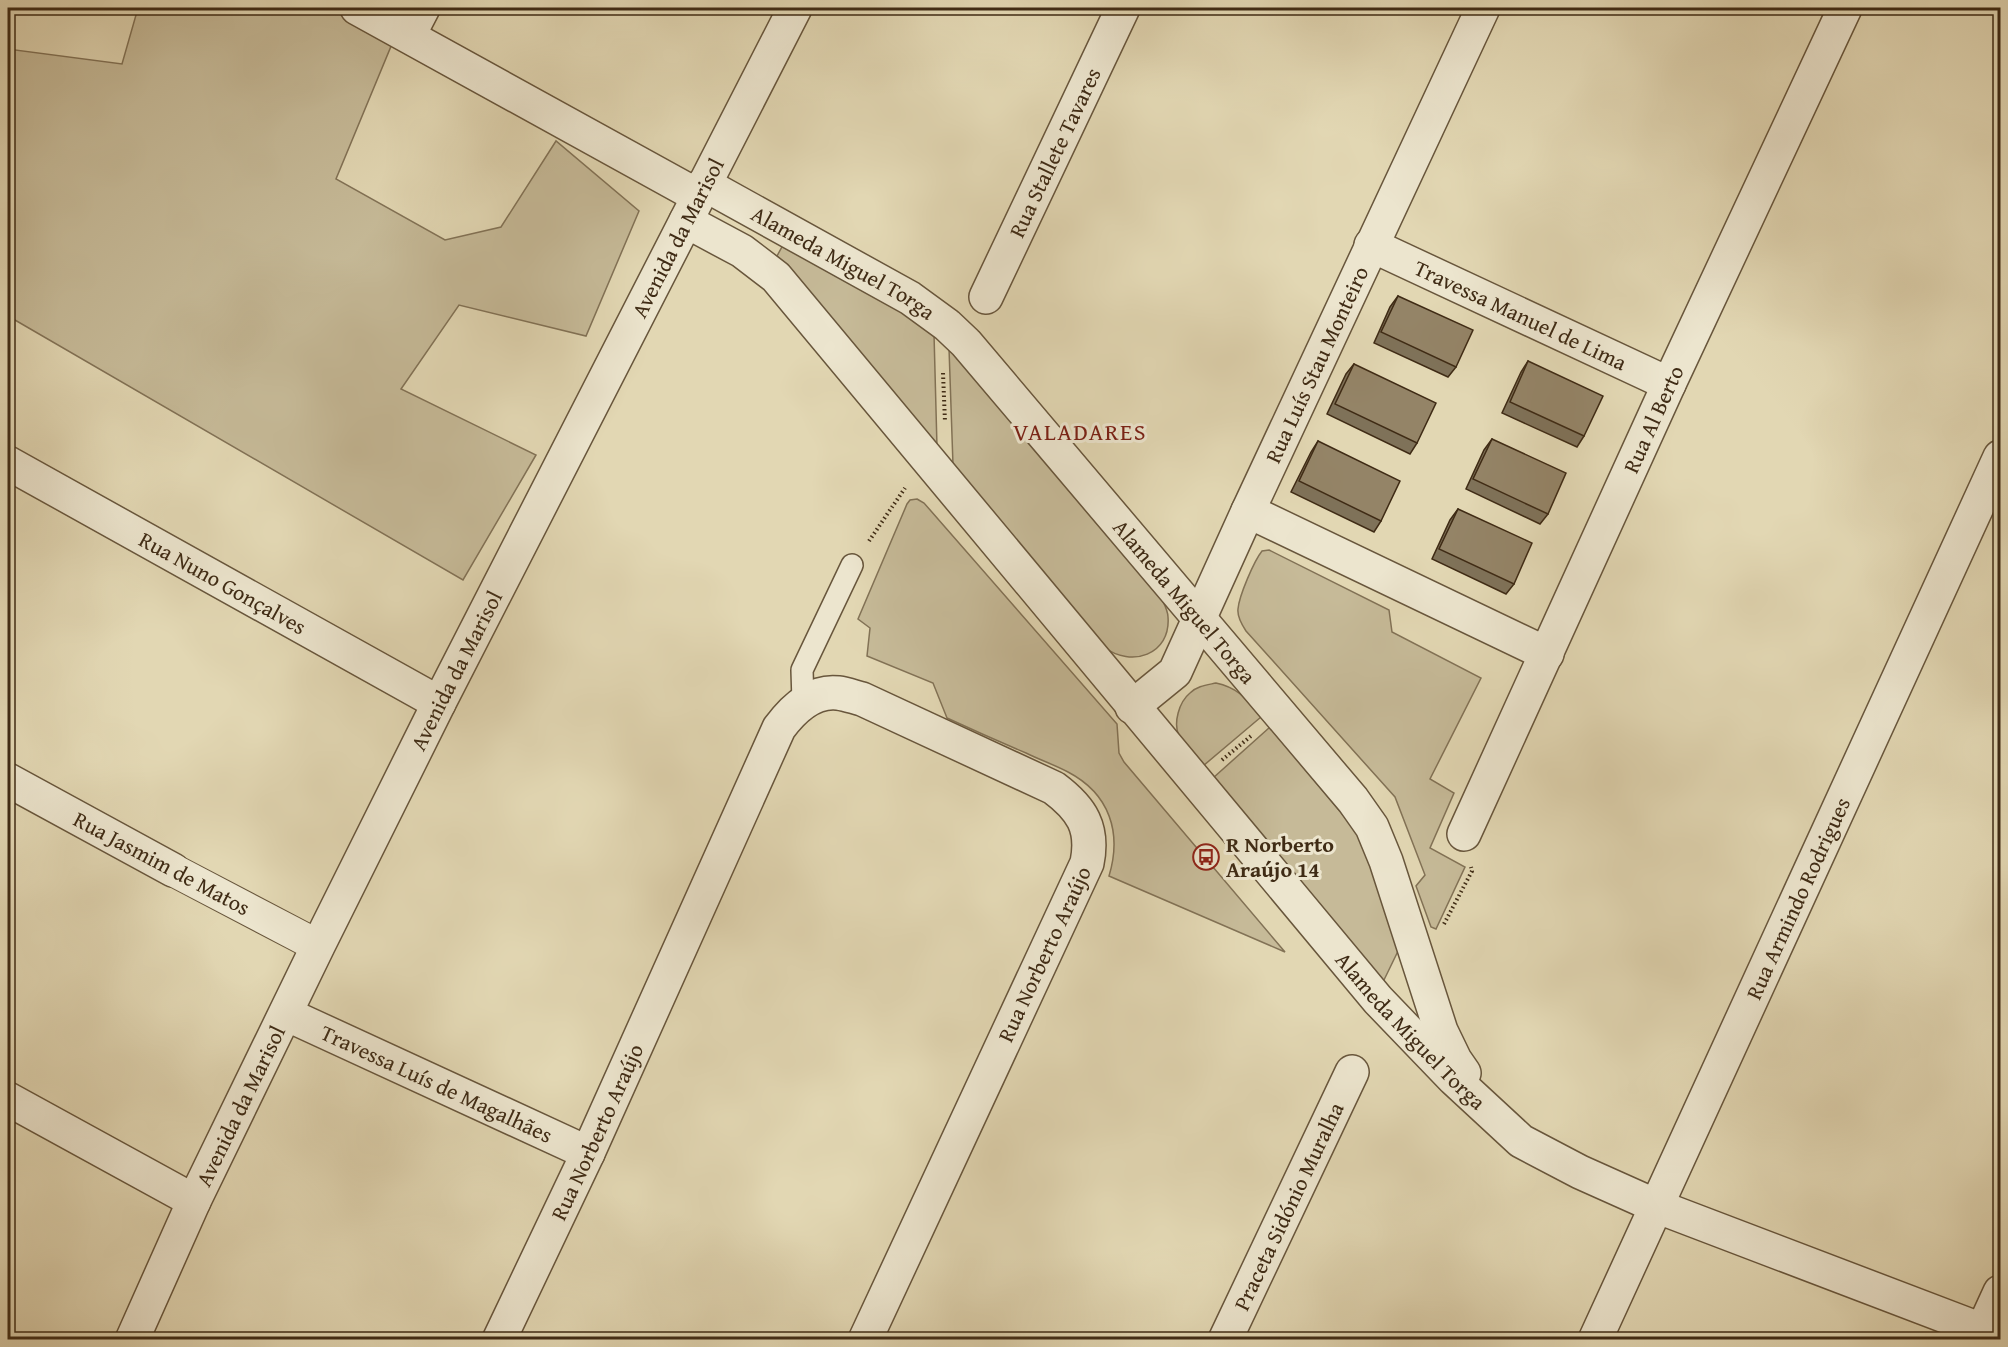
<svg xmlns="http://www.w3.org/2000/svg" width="2008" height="1347" font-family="'Gentium Book Plus',serif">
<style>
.green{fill:#c6ba98;stroke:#827256;stroke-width:1.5}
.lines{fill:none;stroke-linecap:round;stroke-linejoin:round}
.service-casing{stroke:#68563c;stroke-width:24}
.pedestrian-casing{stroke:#68563c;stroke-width:34}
.minor-casing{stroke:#68563c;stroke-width:36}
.tertiary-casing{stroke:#68563c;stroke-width:36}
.path{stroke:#3f2b15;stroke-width:4;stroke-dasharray:1.5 3;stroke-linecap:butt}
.service{stroke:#ece5ce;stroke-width:21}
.pedestrian{stroke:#ece5ce;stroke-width:32}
.minor{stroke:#ece5ce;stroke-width:33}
.tertiary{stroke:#ece5ce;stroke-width:33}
.wall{fill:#7f7259;stroke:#3f2b15;stroke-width:1.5}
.building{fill:#948467;stroke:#3f2b15;stroke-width:1.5}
.labels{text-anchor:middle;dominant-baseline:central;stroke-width:6;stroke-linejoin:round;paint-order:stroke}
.street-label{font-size:22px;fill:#3f2b15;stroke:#ece5ce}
.poi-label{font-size:22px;font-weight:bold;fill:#3f2b15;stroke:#ece5ce;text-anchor:start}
.neighbourhood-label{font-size:24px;letter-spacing:1.5px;fill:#7a1f14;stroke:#ece5ce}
</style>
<rect width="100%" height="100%" fill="#e2d7b3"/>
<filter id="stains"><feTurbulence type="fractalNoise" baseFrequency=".00333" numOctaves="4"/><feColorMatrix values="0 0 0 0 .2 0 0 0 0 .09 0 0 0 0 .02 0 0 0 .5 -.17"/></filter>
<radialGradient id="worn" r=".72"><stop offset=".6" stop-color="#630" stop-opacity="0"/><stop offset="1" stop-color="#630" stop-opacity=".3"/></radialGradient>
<g class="green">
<polygon points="138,8 329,8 394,39 336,179 445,240 501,227 556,141 639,211 586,336 459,305 401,389 536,455 463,580 8,316 8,49 122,64"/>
<polygon points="783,245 898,307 934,334 937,447 777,256"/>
<path d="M 949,348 L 1160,595 C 1163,602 1168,610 1168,617 C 1171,655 1131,668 1104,647 L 953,465 Z"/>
<path d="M 917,499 L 924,503 L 1117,724 L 1119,753 L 1124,762 L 1285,952 L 1109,876 C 1122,833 1110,794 1068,772 C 1055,765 1040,760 1026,753 C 1000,742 973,730 947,718 L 933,683 L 867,656 L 870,628 L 858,619 L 907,504 L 910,500 Z"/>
<path d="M 1269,550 L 1389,610 L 1392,632 L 1481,678 L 1430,779 L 1454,793 L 1430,848 L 1465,867 L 1436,929 L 1431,927 L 1416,886 L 1425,875 L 1395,797 L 1246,631 C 1242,625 1237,617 1238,609 C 1239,596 1254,561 1262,551 Z"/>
<path d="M 1216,683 C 1239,688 1246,699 1261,717 L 1203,766 C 1195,757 1185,747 1179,736 C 1173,723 1179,702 1190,693 C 1197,686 1207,685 1216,683 Z"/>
<polygon points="1270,727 1353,827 1360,839 1400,947 1383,982 1213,778"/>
</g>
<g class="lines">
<g class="service-casing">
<polyline id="service" points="803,702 802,670 852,565"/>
</g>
<g class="pedestrian-casing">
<polyline id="pedestrian" points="173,870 318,946"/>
</g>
<g class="minor-casing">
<g id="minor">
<polyline points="357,8 698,196"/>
<polyline points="409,35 423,8"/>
<path id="s1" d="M 704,184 L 910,298 L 947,325 L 966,343 L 1353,800 L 1372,827 L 1386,861 L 1441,1031 L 1455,1060 L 1464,1073"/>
<path id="s2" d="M 686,221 L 742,251 L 776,277 L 1378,1000 L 1454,1079 L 1521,1141 L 1580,1172 L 1656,1206 L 2000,1337"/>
<path id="s3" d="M 1371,245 L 1669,384"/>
<path id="s4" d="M 986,297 L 1123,8"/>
<path id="s5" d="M 8,463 L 439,703"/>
<polyline points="1248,511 1547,654"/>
<path id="s6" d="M 1132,707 L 1175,672 L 1248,511 L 1483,8"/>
<polyline points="8,780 173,870"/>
<path id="s7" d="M 1464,834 L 1669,384 L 1845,8"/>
<path id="s8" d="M 286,1014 L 588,1153"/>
<polyline points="8,1099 194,1201"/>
<path id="s9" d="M 499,1340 L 588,1153 L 779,728 C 793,709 812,690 838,693 C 846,694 854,697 862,699 L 1054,788 C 1082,809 1094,828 1087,863 L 865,1340"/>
<path id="s10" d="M 1225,1340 L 1352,1072"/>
<path id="s11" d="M 1595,1340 L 2000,457"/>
<polyline points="1978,1340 2000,1292"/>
</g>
</g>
<g class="tertiary-casing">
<g id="tertiary">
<path id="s12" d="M 132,1340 L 194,1201 L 318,946 L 439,703 L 795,8"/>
</g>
</g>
<g class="path">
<polyline points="943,373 945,422"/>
<polyline points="869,541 905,488"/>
<polyline points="1222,760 1251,736"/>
<polyline points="1444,924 1472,871 1471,867"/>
</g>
<use href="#service" class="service"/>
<use href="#pedestrian" class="pedestrian"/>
<use href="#minor" class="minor"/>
<use href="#tertiary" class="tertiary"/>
</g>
<g class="wall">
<polygon points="1398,296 1456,367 1448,377 1374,343 1390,307"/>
<polygon points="1528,361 1584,436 1577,447 1502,413 1521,372"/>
<polygon points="1354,364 1417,443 1410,454 1327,414 1346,374"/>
<polygon points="1492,439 1548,514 1540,524 1466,489 1484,450"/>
<polygon points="1318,441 1381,521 1374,532 1291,492 1311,452"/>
<polygon points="1458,509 1514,584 1506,594 1432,559 1450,520"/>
</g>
<g class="building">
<polygon points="1398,296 1473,330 1456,367 1381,332"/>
<polygon points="1528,361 1603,396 1584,436 1510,402"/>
<polygon points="1354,364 1436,403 1417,443 1335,404"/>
<polygon points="1492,439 1566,473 1548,514 1473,479"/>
<polygon points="1318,441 1400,481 1381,521 1299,481"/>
<polygon points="1458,509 1532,543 1514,584 1439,549"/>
</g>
<defs>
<g id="bus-ring" transform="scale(1.35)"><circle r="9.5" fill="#ece5ce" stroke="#8f2418" stroke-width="1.5"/><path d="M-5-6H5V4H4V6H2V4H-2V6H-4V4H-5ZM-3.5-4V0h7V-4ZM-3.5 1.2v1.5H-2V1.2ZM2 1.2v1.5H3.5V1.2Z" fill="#8f2418"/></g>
</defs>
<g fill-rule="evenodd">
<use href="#bus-ring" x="1206" y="857"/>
</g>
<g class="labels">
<g class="street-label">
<text stroke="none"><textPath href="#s4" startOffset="160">Rua Stallete Tavares</textPath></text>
<text stroke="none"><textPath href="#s12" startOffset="1230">Avenida da Marisol</textPath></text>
<text stroke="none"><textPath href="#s1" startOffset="160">Alameda Miguel Torga</textPath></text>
<text stroke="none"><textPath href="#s3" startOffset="165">Travessa Manuel de Lima</textPath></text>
<text stroke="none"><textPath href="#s6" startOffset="394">Rua Luís Stau Monteiro</textPath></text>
<text stroke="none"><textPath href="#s7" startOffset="456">Rua Al Berto</textPath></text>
<text stroke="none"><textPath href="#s5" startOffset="246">Rua Nuno Gonçalves</textPath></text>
<text stroke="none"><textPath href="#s1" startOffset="646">Alameda Miguel Torga</textPath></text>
<text stroke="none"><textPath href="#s12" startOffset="744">Avenida da Marisol</textPath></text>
<text transform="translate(162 863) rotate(28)">Rua Jasmim de Matos</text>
<text stroke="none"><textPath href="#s11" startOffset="486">Rua Armindo Rodrigues</textPath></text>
<text transform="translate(1044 954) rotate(-65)">Rua Norberto Araújo</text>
<text stroke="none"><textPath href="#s2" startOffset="1092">Alameda Miguel Torga</textPath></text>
<text stroke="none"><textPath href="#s8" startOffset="166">Travessa Luís de Magalhães</textPath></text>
<text stroke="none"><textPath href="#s12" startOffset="258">Avenida da Marisol</textPath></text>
<text stroke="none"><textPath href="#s9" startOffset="230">Rua Norberto Araújo</textPath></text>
<text stroke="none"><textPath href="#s10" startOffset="148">Praceta Sidónio Muralha</textPath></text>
</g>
<g class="poi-label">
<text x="1226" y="844">R Norberto<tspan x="1226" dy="25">Araújo 14</tspan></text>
</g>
<g class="neighbourhood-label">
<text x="1080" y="431">VALADARES</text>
</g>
</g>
<rect width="2008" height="1347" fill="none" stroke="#e2d7b3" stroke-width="30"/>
<rect x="9" y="9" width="1990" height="1329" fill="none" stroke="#3f2b15" stroke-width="3"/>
<rect x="15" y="15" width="1978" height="1317" fill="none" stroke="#3f2b15" stroke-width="1.5"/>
<rect width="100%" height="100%" filter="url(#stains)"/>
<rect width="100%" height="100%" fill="url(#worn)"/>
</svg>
